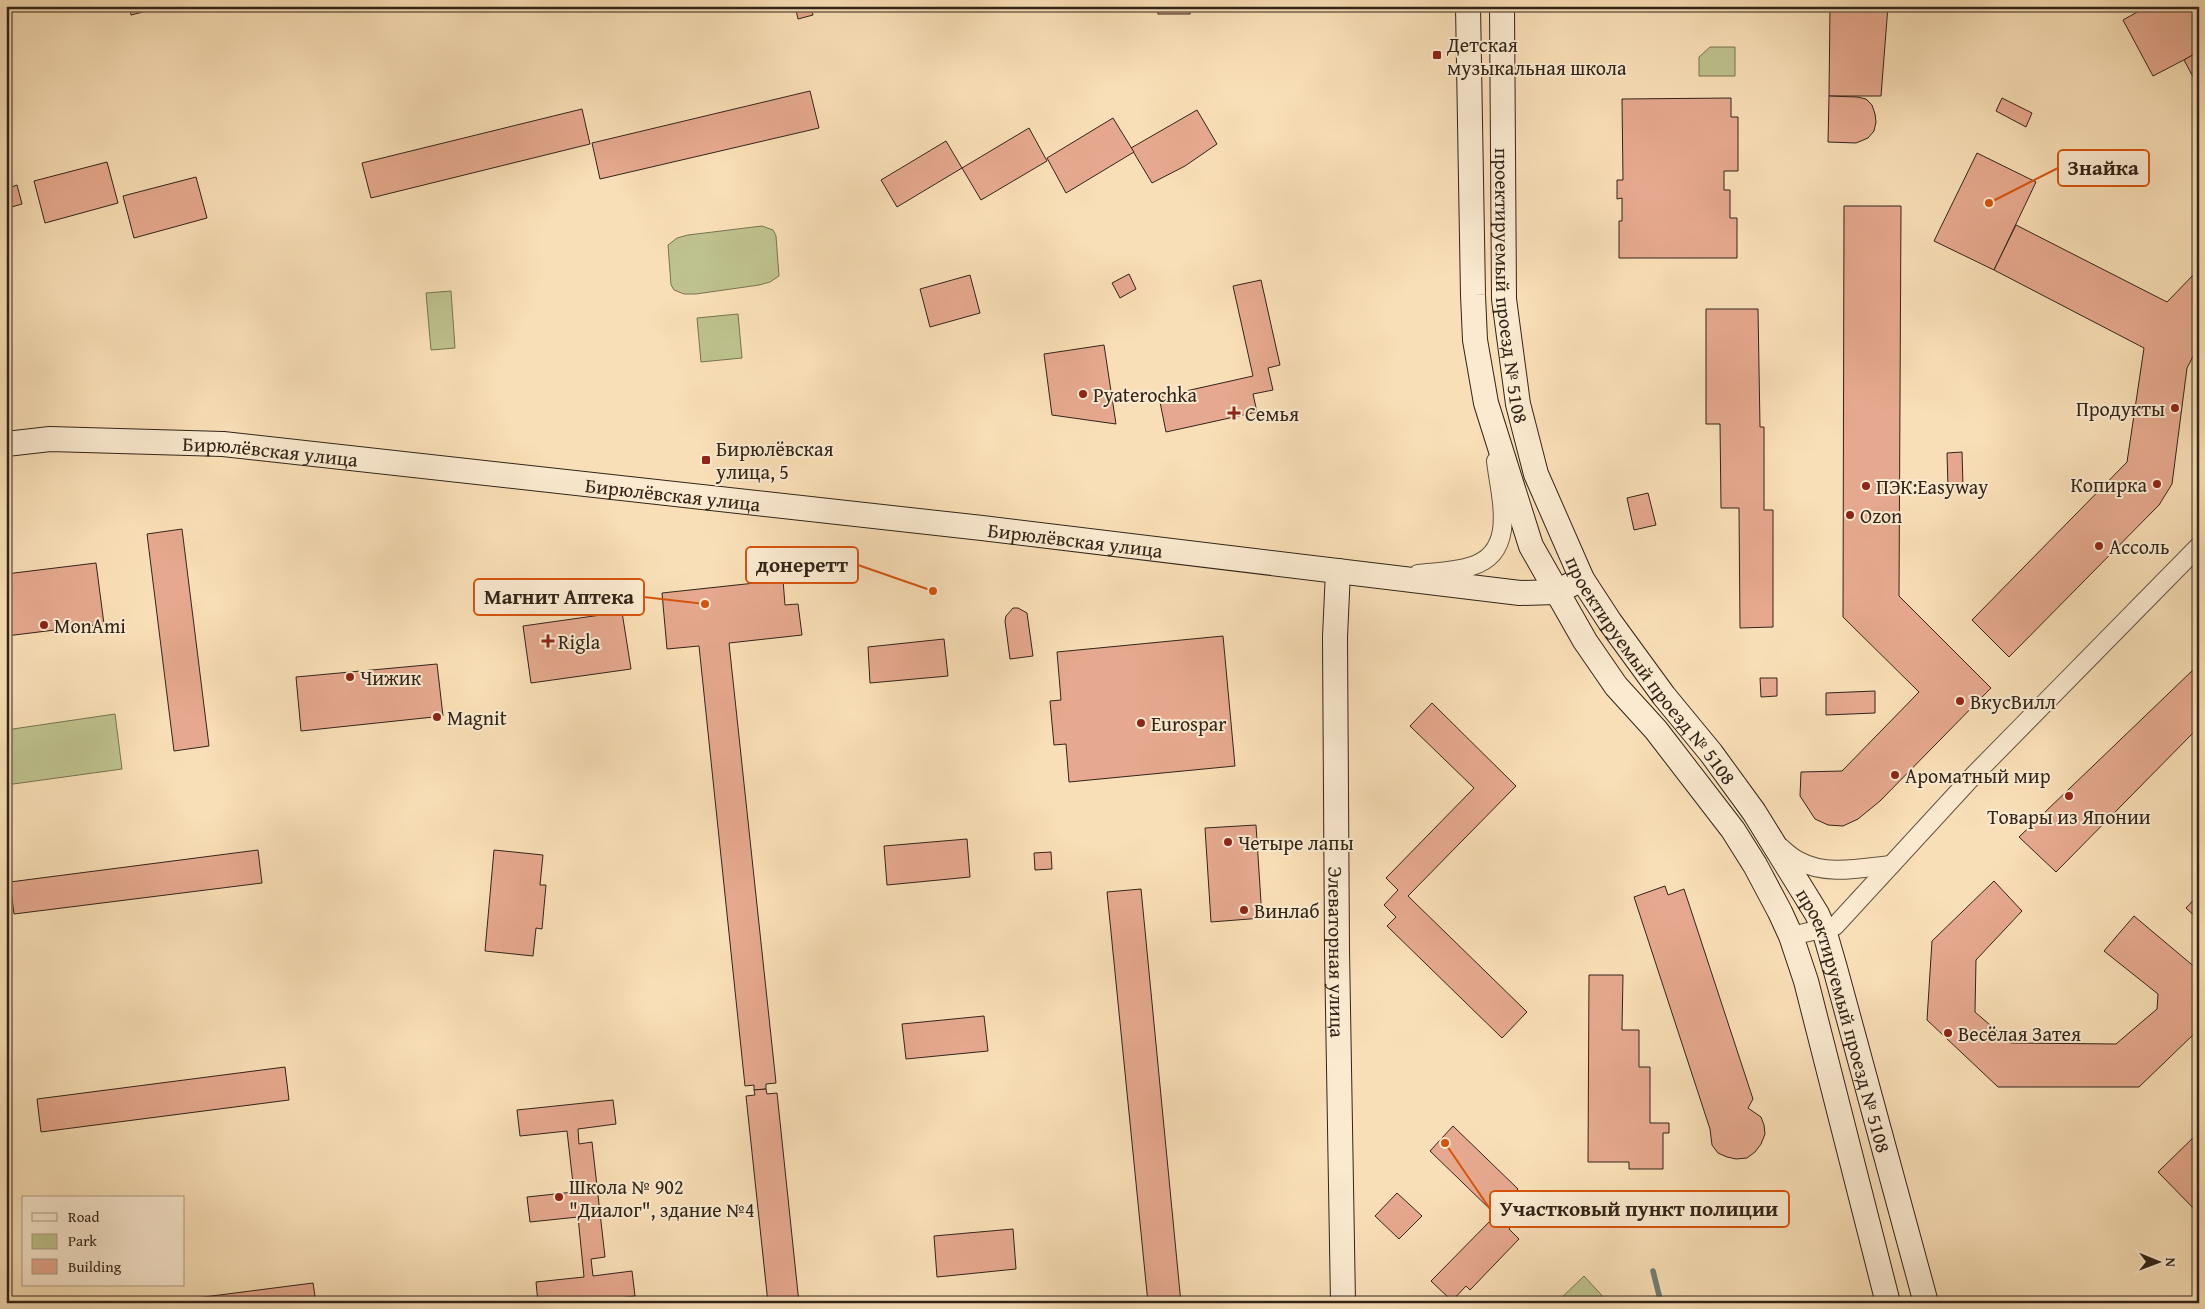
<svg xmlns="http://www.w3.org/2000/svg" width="2205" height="1309" font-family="'Gentium Book Plus',serif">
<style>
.green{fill:#bec28e;stroke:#787353}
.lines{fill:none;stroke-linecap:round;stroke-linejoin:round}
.stream{stroke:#737f75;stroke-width:5.5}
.building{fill:#e6a98f;stroke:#322418}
.street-casing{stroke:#645340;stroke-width:20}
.secondary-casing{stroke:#322418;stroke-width:26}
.street{stroke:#fbead0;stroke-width:18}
.secondary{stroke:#fbead0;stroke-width:24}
.poi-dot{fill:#8f2418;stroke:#fbead0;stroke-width:2}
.labels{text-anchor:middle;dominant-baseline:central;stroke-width:4;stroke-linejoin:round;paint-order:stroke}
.poi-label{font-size:20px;fill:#322418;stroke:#fbead0;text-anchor:start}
.street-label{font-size:20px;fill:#322418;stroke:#fbead0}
.leader{fill:none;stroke:#d6540d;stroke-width:2}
.callout-dot{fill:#d6540d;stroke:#fbead0;stroke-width:2}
.callout{fill:#fbead0;stroke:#d6540d;stroke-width:2}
.callout-label{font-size:21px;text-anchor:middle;font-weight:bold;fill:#322418}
</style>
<rect width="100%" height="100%" fill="#f9dfb7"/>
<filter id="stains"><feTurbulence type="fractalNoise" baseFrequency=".004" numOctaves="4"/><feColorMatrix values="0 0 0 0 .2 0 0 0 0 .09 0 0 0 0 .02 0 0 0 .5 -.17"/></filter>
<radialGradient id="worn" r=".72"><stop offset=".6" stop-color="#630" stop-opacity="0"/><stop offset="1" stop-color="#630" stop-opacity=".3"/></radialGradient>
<g class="green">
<polygon points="1710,47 1735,47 1735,76 1699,76 1699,57"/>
<polygon points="762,226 773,230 776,236 779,276 770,282 759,285 696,294 684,294 674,290 671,285 668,245 677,238 688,235"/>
<polygon points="451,291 455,348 431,350 426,293"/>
<polygon points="738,314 742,358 701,362 697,318"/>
<polygon points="115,714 122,769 6,785 6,730"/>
<polygon points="1584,1276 1607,1301 1606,1303 1556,1303"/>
</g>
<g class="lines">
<polyline class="stream" points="1653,1271 1661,1303"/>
</g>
<g class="building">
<polygon points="129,6 167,6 131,15"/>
<polygon points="795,6 811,6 813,15 798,19"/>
<rect x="1158" y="6" width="32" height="8"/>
<polygon points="1830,6 1888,6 1881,96 1829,96"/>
<polygon points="2148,6 2199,6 2199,52 2153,76 2123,20"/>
<polygon points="2199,51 2199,88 2184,60"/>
<polygon points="810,91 819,128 600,179 592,143"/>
<polygon points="1829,96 1857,97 1866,99 1872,105 1875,114 1876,122 1874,131 1868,138 1856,143 1828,142"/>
<polygon points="1731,98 1731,117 1738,117 1738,171 1724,171 1724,190 1730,190 1730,218 1737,218 1737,258 1619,258 1619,221 1622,221 1622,198 1617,199 1617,180 1623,180 1622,99"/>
<polygon points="2002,98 2032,113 2026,127 1996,111"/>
<polygon points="582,109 590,144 371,198 362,163"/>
<polygon points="1197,110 1217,144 1185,166 1152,183 1131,148"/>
<polygon points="1113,118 1134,152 1066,193 1047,158"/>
<polygon points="1029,128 1047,161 981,200 962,168"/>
<polygon points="946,141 962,168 897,207 881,180"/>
<polygon points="1977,153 2036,182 1994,270 1934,241"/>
<polygon points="107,162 118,203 45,223 34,181"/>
<polygon points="196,177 207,218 134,238 123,196"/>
<polygon points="17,185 22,204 8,208 6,189"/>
<polygon points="1844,206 1901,206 1899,596 1991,688 1880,801 1858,819 1843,826 1828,825 1815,819 1800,796 1801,772 1842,771 1919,692 1843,617"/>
<polygon points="2016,225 2167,302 2199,269 2199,345 2187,368 2172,484 2159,505 2009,657 1972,620 2127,462 2144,348 1994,270"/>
<polygon points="1129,274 1136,289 1120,298 1112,283"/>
<polygon points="970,275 980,313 930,327 920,289"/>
<polygon points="1261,280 1280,365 1268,368 1273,390 1253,394 1257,412 1166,432 1159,397 1253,376 1233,286"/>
<polygon points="1706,309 1758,309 1760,427 1764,427 1764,510 1773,510 1773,627 1740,628 1739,508 1721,508 1720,424 1706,424"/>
<polygon points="1104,345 1116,424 1052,415 1044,354"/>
<polygon points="1962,452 1963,486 1948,486 1947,453"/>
<polygon points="1648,493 1656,525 1634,530 1627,498"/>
<polygon points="182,529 209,746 174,751 147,534"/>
<polygon points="96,563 104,624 6,636 6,574"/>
<polygon points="783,580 785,605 798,604 802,635 729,643 776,1083 766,1084 766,1089 754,1090 754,1085 745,1086 699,646 667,649 662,593"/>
<polygon points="1013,608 1018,608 1027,613 1033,656 1010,659 1005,621 1006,616"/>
<polygon points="622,612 631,669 531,683 523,626"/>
<polygon points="1223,636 1235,766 1069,782 1066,744 1054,745 1050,701 1061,700 1057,652"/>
<polygon points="944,639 948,676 870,683 868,647"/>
<polygon points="437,664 443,716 301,731 296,677"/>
<polygon points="2194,669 2199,674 2199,736 2194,732 2056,872 2019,837"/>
<polygon points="1760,678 1777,678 1777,696 1761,697"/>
<polygon points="1875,691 1875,713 1826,715 1826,693"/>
<polygon points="1432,703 1516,786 1408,896 1527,1012 1502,1038 1387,926 1396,917 1384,905 1398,890 1386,878 1474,788 1410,726"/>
<polygon points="1256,825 1262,918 1211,922 1205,828"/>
<polygon points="967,839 970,877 887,885 884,846"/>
<polygon points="258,850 262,883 14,914 10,882"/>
<polygon points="494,850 543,855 540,885 546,885 542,929 536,928 533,956 485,951"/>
<polygon points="1051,852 1052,869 1035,870 1034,853"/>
<polygon points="1994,881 2022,911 1976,960 1975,1012 2011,1043 2116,1044 2157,1009 2158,994 2104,951 2134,916 2197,969 2196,1032 2139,1087 1998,1087 1927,1020 1932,941"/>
<polygon points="1665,886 1668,895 1684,889 1753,1099 1748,1108 1761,1117 1764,1125 1765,1134 1761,1144 1755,1152 1747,1158 1736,1159 1727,1157 1718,1153 1712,1145 1710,1129 1634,897"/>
<polygon points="1141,889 1153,1013 1181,1303 1148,1303 1107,892"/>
<polygon points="2199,894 2199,920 2186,908"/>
<polygon points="1589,975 1623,975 1622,1030 1639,1030 1639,1067 1650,1067 1650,1123 1669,1123 1669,1133 1663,1133 1663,1169 1629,1169 1629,1162 1588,1162"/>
<polygon points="984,1016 988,1051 906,1059 902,1024"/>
<polygon points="285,1067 289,1100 41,1132 37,1099"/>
<polygon points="766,1089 767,1094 777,1093 799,1303 768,1303 746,1096 755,1095 754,1090"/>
<polygon points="613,1100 616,1124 578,1129 579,1144 592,1142 605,1257 591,1259 593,1276 632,1271 635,1296 575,1303 538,1303 536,1282 584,1277 578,1217 530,1222 527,1197 574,1192 567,1131 520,1136 517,1110"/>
<polygon points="1453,1126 1518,1189 1506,1201 1521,1216 1509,1229 1519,1239 1470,1290 1466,1286 1452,1301 1431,1281 1496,1215 1430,1151"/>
<polygon points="2199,1132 2199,1214 2158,1172"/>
<polygon points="1397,1193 1422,1216 1399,1239 1375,1216"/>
<polygon points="1013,1229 1016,1269 937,1277 934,1236"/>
<polygon points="313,1283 316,1303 157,1303"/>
</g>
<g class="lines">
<g class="street-casing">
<g id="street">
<path d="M 1418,574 C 1436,572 1455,572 1472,566 C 1518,552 1500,496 1496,461"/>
<path d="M 1780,847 C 1786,852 1792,858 1799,861 C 1826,876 1861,868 1891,865"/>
<polyline points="1791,936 1835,926 1973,776 2199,546"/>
</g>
</g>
<g class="secondary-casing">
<g id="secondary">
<polyline points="1468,6 1473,295 1475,340 1486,403 1531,546 1585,641 1616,686 1656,730 1733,830 1755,865 1780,912 1791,936 1806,981 1888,1303"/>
<path id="s1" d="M 1502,6 L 1504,299 L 1518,404 L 1536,474 L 1582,579 L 1610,622 L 1664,696 L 1711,753 L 1754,812 L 1817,914 L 1824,930 L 1835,968 L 1926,1303"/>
<path id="s2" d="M 6,444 L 50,439 L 223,444 L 982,528 L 1520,593 L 1556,592 L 1582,579"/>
<path id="s3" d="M 1338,571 L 1335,637 L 1337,950 L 1343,1303"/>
</g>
</g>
<use href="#street" class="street"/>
<use href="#secondary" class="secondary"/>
</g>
<g class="poi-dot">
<rect x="1432" y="50" width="10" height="10" rx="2.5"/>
<circle cx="1083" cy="394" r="5"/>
<circle cx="2175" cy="408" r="5"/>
<path d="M1231.5 405.5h5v5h5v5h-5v5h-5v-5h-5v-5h5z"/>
<rect x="701" y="455" width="10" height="10" rx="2.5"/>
<circle cx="2157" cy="484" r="5"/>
<circle cx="1866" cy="486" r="5"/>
<circle cx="1850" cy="515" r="5"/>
<circle cx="2099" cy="546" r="5"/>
<circle cx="44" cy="625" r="5"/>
<path d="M545.5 633.5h5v5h5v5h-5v5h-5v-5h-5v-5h5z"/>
<circle cx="350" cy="677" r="5"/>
<circle cx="1960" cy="701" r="5"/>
<circle cx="437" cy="717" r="5"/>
<circle cx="1141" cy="723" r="5"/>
<circle cx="1895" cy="775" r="5"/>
<circle cx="2069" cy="796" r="5"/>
<circle cx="1228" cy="842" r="5"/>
<circle cx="1244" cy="910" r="5"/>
<circle cx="1948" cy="1033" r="5"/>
<circle cx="559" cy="1197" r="5"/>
</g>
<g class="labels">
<g class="poi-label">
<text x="1447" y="44">Детская<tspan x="1447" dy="23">музыкальная школа</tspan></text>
<text x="1093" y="394">Pyaterochka</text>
<text x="2165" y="408" text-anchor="end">Продукты</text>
<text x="1245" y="413">Семья</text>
<text x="716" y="448">Бирюлёвская<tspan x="716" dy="23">улица, 5</tspan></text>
<text x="2147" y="484" text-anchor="end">Копирка</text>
<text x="1876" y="486">ПЭК:Easyway</text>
<text x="1860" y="515">Ozon</text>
<text x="2109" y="546">Ассоль</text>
<text x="54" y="625">MonAmi</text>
<text x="558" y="641">Rigla</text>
<text x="360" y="677">Чижик</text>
<text x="1970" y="701">ВкусВилл</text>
<text x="447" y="717">Magnit</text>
<text x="1151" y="723">Eurospar</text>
<text x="1905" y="775">Ароматный мир</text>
<text x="2069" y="816" text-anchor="middle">Товары из Японии</text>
<text x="1238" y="842">Четыре лапы</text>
<text x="1254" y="910">Винлаб</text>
<text x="1958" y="1033">Весёлая Затея</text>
<text x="569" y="1186">Школа № 902<tspan x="569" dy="23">"Диалог", здание №4</tspan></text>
</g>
<g class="street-label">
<text stroke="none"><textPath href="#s1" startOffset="280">проектируемый проезд № 5108</textPath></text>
<text stroke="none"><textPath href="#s2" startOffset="265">Бирюлёвская улица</textPath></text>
<text stroke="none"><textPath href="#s2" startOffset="670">Бирюлёвская улица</textPath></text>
<text stroke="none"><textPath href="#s2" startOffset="1075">Бирюлёвская улица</textPath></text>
<text stroke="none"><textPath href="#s1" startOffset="700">проектируемый проезд № 5108</textPath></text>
<text stroke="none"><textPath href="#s3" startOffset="381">Элеваторная улица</textPath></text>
<text stroke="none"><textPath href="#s1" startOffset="1105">проектируемый проезд № 5108</textPath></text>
</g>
</g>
<path class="leader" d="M1989 203L2058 168M933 591L858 565M705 604L644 597M1445 1143L1490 1209"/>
<g class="callout-dot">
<circle cx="1989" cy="203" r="5"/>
<circle cx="933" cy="591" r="5"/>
<circle cx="705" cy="604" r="5"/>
<circle cx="1445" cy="1143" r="5"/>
</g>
<g class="callout">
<rect x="2058" y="150" width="91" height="36" rx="5"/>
<rect x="746" y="547" width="112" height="36" rx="5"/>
<rect x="474" y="579" width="170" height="36" rx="5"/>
<rect x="1490" y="1191" width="299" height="36" rx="5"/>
</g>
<g class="callout-label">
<text x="2103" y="175">Знайка</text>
<text x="802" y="572">донеретт</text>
<text x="559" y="604">Магнит Аптека</text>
<text x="1639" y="1216">Участковый пункт полиции</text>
</g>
<rect width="2205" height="1309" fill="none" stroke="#f9dfb7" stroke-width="25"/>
<rect x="8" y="8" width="2190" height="1294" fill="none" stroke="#322418" stroke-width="2.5"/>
<rect x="12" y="12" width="2180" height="1284" fill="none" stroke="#322418"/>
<rect x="22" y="1196" width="162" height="90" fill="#fbead0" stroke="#ab9b86"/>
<rect x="32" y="1213" width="25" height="8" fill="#fbead0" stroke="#ab9b86"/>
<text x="68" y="1222" font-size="15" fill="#322418">Road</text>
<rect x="32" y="1234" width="25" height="15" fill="#bec28e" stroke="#ab9b86"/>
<text x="68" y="1246" font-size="15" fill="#322418">Park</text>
<rect x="32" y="1259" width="25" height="15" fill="#e6a98f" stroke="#ab9b86"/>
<text x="68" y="1272" font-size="15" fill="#322418">Building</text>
<g transform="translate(2158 1262) rotate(91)" stroke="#fbead0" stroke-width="4" paint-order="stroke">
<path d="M0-4L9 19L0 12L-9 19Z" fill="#322418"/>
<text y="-8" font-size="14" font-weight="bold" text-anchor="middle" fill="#322418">N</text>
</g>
<rect width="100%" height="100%" filter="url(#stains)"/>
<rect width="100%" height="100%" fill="url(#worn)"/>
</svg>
